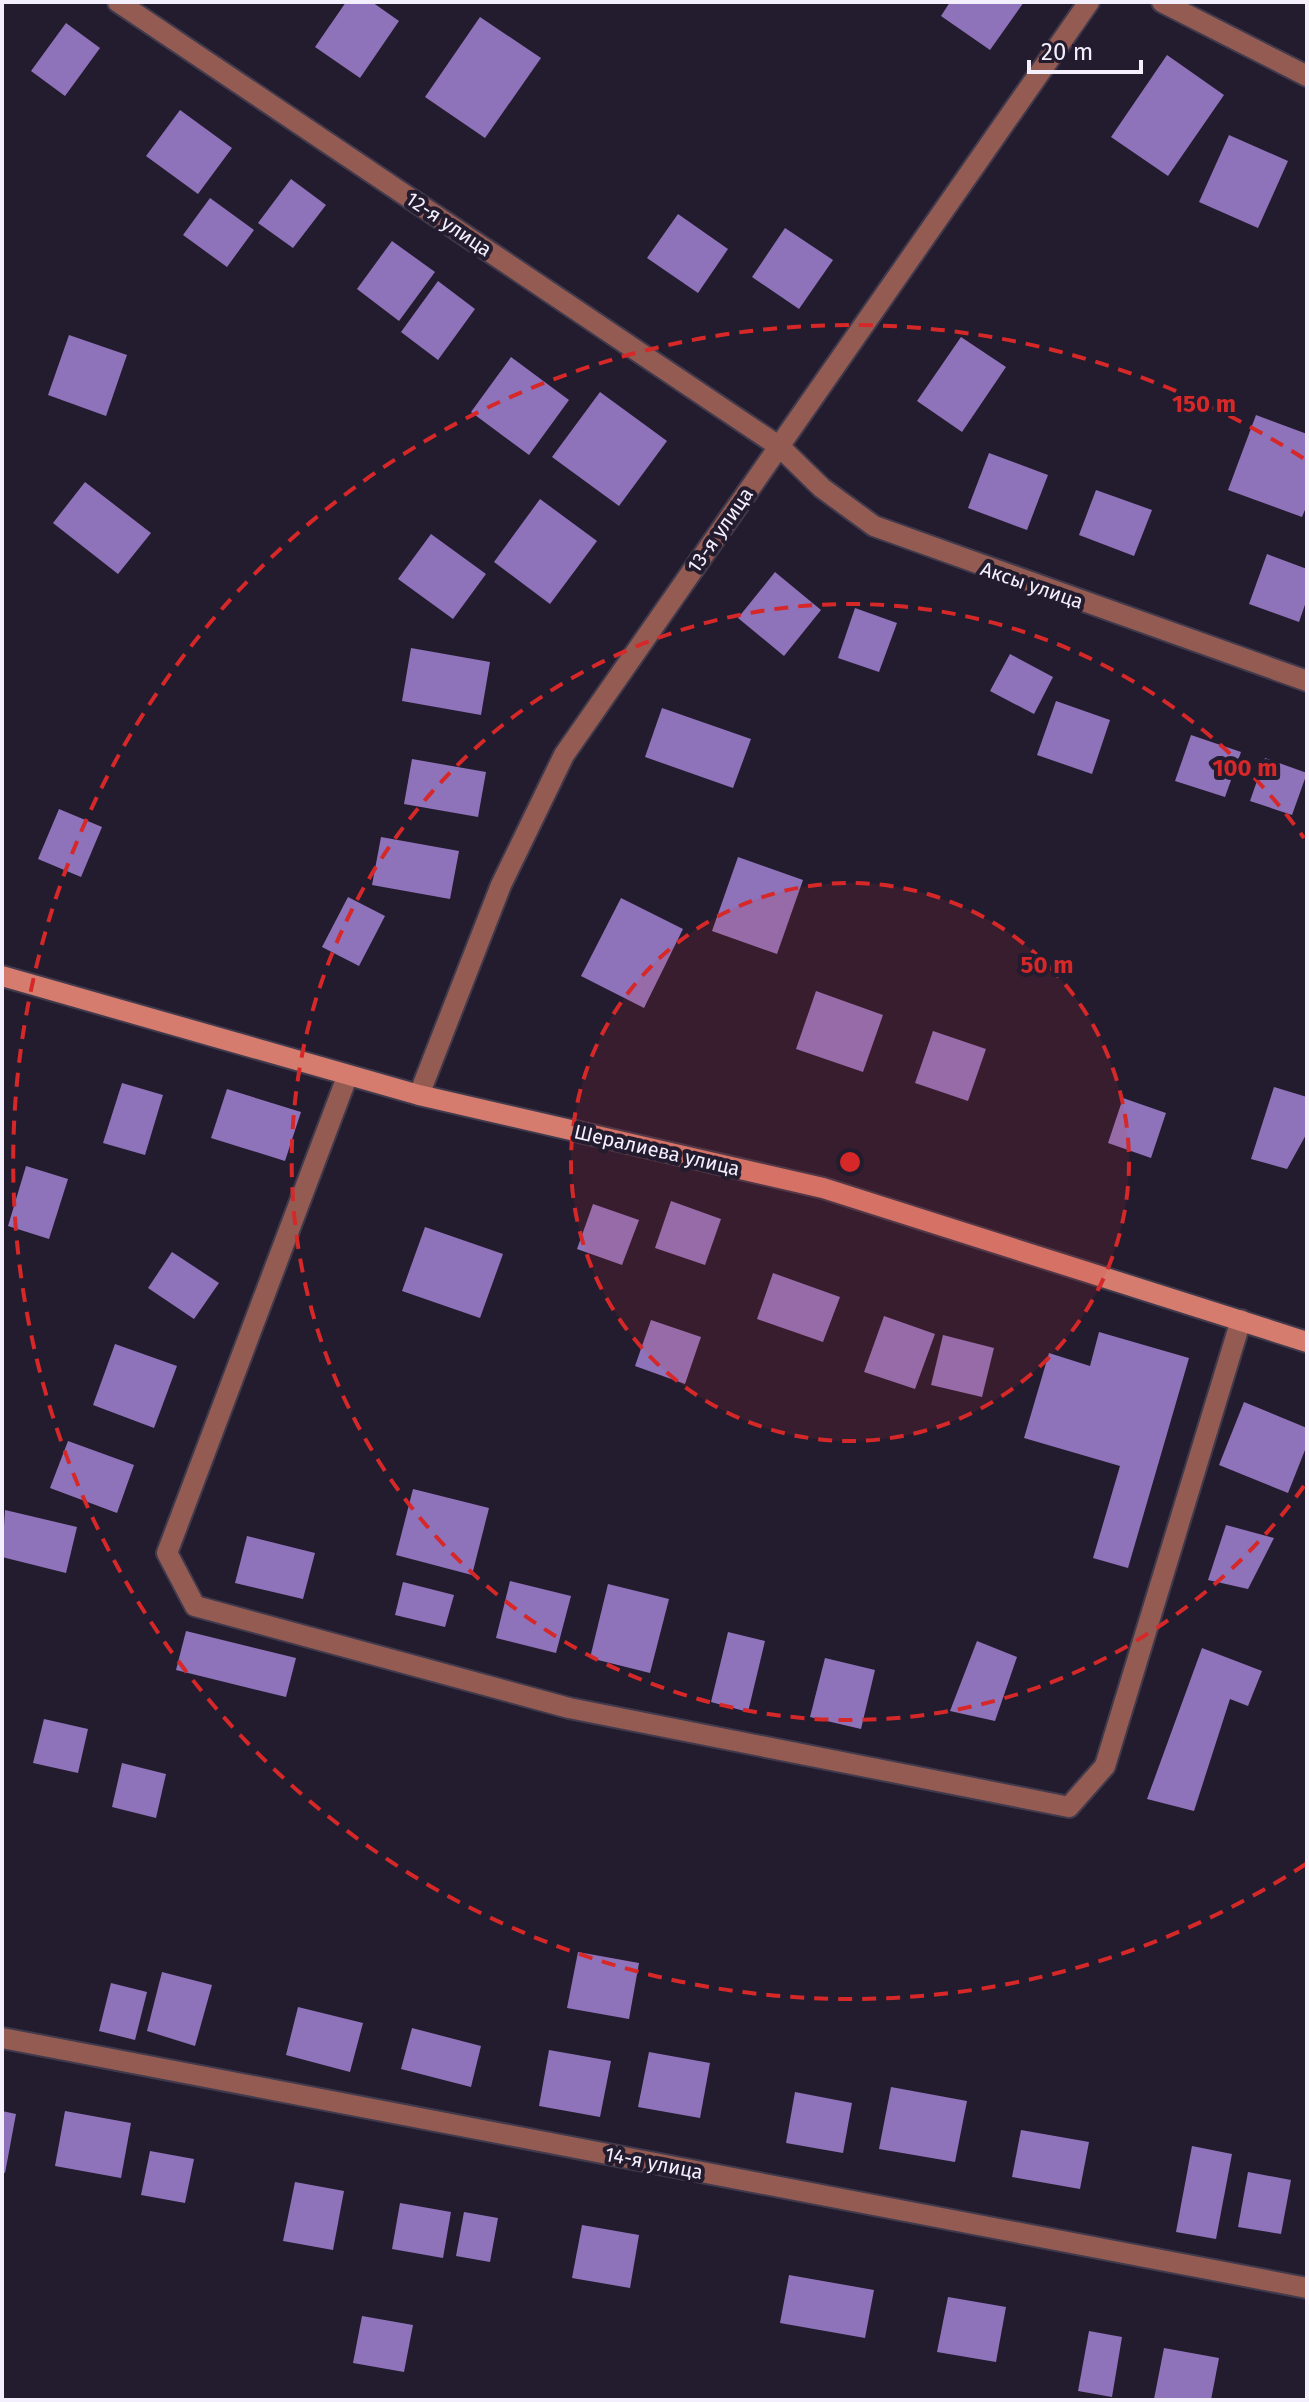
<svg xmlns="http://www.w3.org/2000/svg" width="1309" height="2402" font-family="'Fira Sans',sans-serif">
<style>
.building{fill:#8f73ba}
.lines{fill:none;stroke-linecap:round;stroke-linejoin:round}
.street-casing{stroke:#403a4c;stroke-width:24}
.secondary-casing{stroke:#403a4c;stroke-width:24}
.street{stroke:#945b53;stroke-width:20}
.secondary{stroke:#d67c6f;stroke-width:20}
.ring{fill:none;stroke:#d62828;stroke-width:4;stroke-dasharray:14 10}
.labels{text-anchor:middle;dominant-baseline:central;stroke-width:8;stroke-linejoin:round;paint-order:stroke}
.street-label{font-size:20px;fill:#f3effc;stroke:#231c2f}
.centre{fill:#d62828;stroke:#231c2f;stroke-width:4}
.ring-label{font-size:24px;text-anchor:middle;font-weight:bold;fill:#d62828;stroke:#231c2f;stroke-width:8;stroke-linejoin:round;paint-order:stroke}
</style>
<rect width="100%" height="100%" fill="#231c2f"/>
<g class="building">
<polygon points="346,2 372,2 399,21 360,78 315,47"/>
<polygon points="950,2 1024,2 990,50 941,16"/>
<polygon points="480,17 541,58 485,138 425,97"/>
<polygon points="66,23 100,48 65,96 31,71"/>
<polygon points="1167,55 1224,95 1168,176 1111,137"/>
<polygon points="180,110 232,148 198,194 146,156"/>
<polygon points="1229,135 1288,161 1258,228 1199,202"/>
<polygon points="291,179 326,205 293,248 258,223"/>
<polygon points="210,198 254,230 227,267 183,235"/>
<polygon points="678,214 728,249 698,293 647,258"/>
<polygon points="785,228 833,260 799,309 752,277"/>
<polygon points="392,241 435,272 399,321 357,289"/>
<polygon points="438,281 475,309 438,360 401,332"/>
<polygon points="69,335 127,355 106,416 48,395"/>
<polygon points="961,337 1006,367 962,432 917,401"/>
<polygon points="511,357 569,400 529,455 471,412"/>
<polygon points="600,392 667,441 619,506 552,457"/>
<polygon points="1256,415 1307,434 1307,505 1302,517 1228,490"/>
<polygon points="989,453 1048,475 1027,530 968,508"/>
<polygon points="85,482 151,533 118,574 53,523"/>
<polygon points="1096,490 1152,510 1134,556 1079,535"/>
<polygon points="540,499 597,541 550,604 494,562"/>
<polygon points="431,534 486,574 453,619 398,579"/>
<polygon points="1267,554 1307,569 1307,599 1299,622 1249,604"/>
<polygon points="775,572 821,610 784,656 738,618"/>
<polygon points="855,608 897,623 879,672 838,658"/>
<polygon points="411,648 490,662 481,715 402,701"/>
<polygon points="1010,654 1053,677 1034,714 990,691"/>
<polygon points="1056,701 1110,720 1092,774 1037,755"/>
<polygon points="662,708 751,739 733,788 645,757"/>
<polygon points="1191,735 1241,752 1225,797 1175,781"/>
<polygon points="1265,758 1307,773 1292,815 1250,801"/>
<polygon points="412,759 486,772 478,817 404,804"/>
<polygon points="59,809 102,827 81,877 38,859"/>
<polygon points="381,837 459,851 450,899 372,885"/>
<polygon points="738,857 803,880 777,954 712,931"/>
<polygon points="348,897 385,916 359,966 322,947"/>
<polygon points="621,898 683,929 644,1008 581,976"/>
<polygon points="816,991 883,1015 863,1072 796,1049"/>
<polygon points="933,1031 986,1049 968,1101 915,1083"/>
<polygon points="122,1083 163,1095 145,1155 103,1143"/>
<polygon points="1274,1087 1307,1097 1307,1133 1287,1169 1251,1159"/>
<polygon points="227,1089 301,1112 285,1161 211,1138"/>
<polygon points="1123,1098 1166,1113 1151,1158 1108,1143"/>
<polygon points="26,1166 68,1179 49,1239 8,1226"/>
<polygon points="671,1201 721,1219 705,1265 655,1248"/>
<polygon points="593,1204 639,1220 622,1265 577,1249"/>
<polygon points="425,1227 503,1254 480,1318 402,1291"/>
<polygon points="172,1252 219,1283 194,1319 148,1288"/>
<polygon points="773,1273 840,1297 823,1342 757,1319"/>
<polygon points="884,1316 935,1334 915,1389 864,1372"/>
<polygon points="651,1320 701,1337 685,1384 635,1366"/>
<polygon points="1099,1332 1189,1358 1128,1568 1093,1558 1120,1466 1024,1438 1049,1353 1090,1366"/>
<polygon points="943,1335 994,1348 982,1397 931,1385"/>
<polygon points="115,1344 177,1366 154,1428 93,1405"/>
<polygon points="1244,1402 1307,1428 1307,1445 1288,1493 1219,1465"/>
<polygon points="68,1441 134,1465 117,1513 50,1488"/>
<polygon points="413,1489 489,1508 472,1575 396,1555"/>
<polygon points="5,1510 77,1527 66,1573 2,1557"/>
<polygon points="1226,1525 1274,1538 1248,1589 1208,1580"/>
<polygon points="247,1536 315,1553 303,1599 235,1583"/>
<polygon points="510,1581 571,1596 556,1653 496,1638"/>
<polygon points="403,1582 454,1595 445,1627 395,1615"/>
<polygon points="608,1584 669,1599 650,1673 590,1658"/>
<polygon points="186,1631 296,1658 286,1697 176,1670"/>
<polygon points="728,1632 765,1641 748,1712 711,1702"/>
<polygon points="977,1641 1017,1657 995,1721 950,1711"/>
<polygon points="1202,1648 1262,1671 1248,1706 1230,1699 1194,1811 1147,1799"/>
<polygon points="825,1658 875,1670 861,1729 810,1717"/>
<polygon points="44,1719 88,1729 78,1773 33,1763"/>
<polygon points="122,1763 166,1774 156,1818 112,1807"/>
<polygon points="578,1952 639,1963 629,2019 567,2008"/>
<polygon points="162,1972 212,1985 195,2046 147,2031"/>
<polygon points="111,1983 147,1992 135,2040 99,2031"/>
<polygon points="298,2007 363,2023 350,2072 286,2055"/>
<polygon points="412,2028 481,2046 471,2087 401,2069"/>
<polygon points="549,2050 611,2061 600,2117 539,2106"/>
<polygon points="649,2052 710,2063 700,2118 638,2107"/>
<polygon points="891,2087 967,2101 955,2162 879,2149"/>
<polygon points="795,2092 852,2103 843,2153 786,2143"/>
<polygon points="2,2111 16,2114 5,2173 2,2172"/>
<polygon points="65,2111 131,2123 121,2178 55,2166"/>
<polygon points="1021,2130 1089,2142 1080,2189 1012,2177"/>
<polygon points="1192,2146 1232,2154 1216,2239 1176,2232"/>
<polygon points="150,2151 194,2159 185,2203 141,2195"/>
<polygon points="1248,2172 1291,2180 1281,2234 1238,2227"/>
<polygon points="295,2182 344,2191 333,2250 283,2241"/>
<polygon points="400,2203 451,2212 443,2258 392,2249"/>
<polygon points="464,2212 498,2218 490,2262 456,2256"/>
<polygon points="582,2225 639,2235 630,2288 572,2278"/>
<polygon points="789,2275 874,2290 865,2338 780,2323"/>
<polygon points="948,2297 1006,2307 996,2362 937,2352"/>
<polygon points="362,2316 413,2325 404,2372 353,2363"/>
<polygon points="1089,2331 1122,2337 1112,2397 1078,2391"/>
<polygon points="1164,2348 1219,2358 1211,2400 1154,2399"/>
</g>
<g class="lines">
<g class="street-casing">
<g id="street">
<polyline points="118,2 780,447 822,488 874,526 1307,681"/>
<polyline points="1162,2 1307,76"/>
<polyline points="347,1077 167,1553 195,1606 569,1708 1069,1807 1105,1766 1241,1320"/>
<polyline points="419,1095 501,885 564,755 1089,2"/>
<polyline points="2,2038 1307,2288"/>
</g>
</g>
<g class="secondary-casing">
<polyline id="secondary" points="2,976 419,1095 823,1188 1307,1342"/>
</g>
<use href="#street" class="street"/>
<use href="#secondary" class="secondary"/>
</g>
<circle cx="850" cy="1162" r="279" fill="#d62828" fill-opacity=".12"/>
<g class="ring">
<circle cx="850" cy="1162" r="279"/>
<path d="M1304 1486A558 558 0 1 1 1304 838"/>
<path d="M1306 1864A837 837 0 1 1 1306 460"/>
</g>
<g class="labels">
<g class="street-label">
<text transform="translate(449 224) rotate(34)">12-я улица</text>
<text transform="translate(720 530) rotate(-55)">13-я улица</text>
<text transform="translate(1032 585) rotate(19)">Аксы улица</text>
<text transform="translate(657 1150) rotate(13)">Шералиева улица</text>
<text transform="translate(654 2163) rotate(11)">14-я улица</text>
</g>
</g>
<circle cx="850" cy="1162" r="12" class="centre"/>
<g class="ring-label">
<text x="1204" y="412">150 m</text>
<text x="1245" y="776">100 m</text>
<text x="1047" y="973">50 m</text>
</g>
<rect width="1309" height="2402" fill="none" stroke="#f3effc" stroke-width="8"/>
<path d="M1029 60v12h112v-12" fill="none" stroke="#f3effc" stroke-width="4"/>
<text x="1041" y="60" font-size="24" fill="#f3effc" stroke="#231c2f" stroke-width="6" paint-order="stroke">20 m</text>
</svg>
